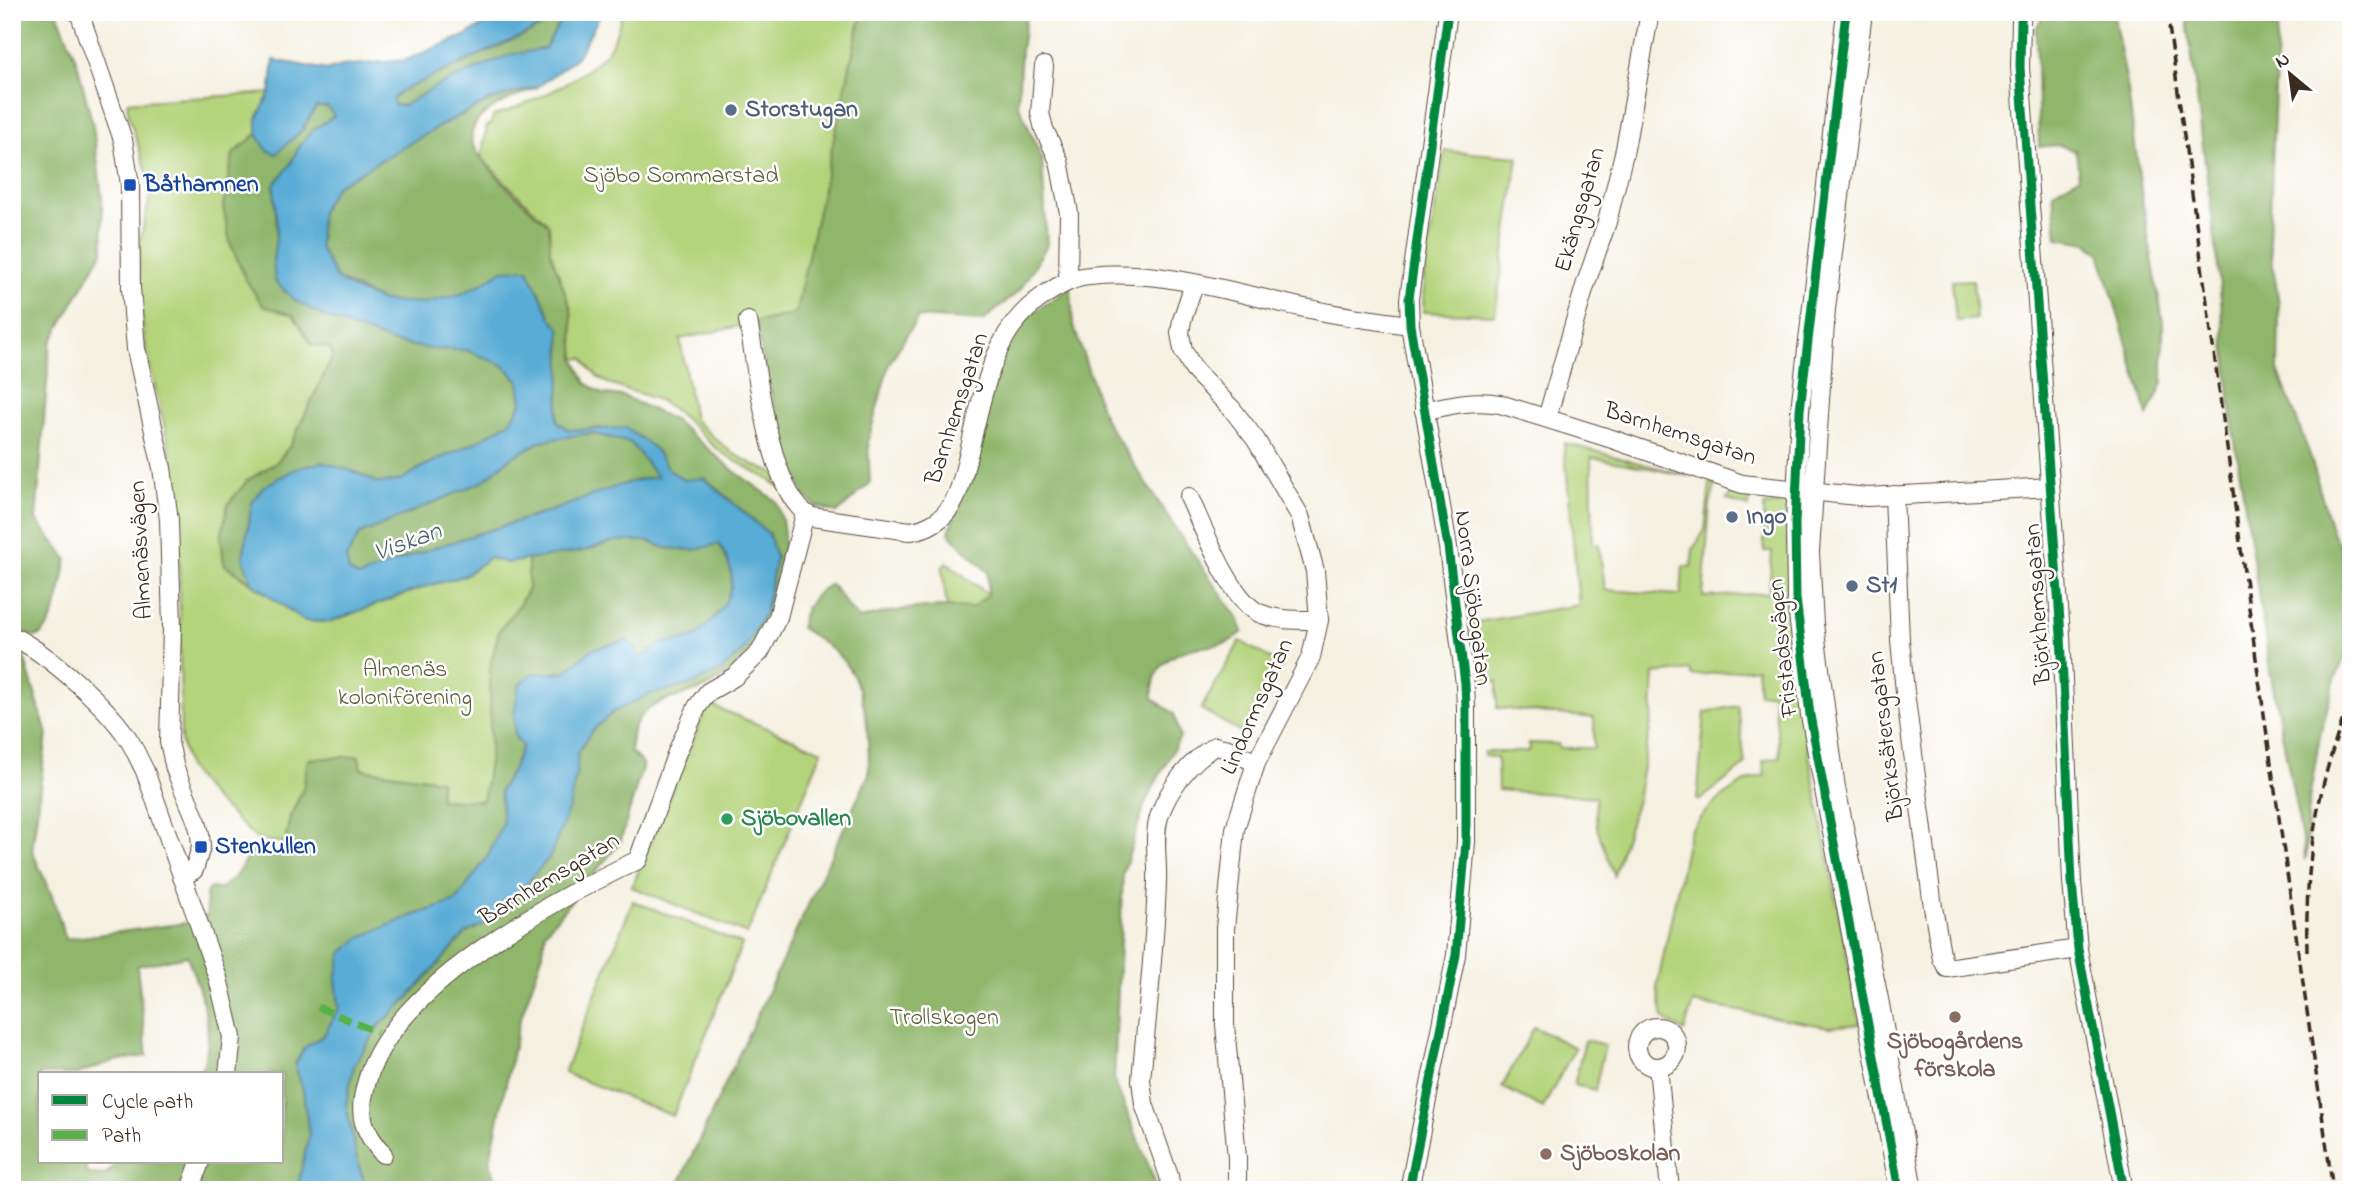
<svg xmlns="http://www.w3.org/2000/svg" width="2363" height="1202" font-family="'Indie Flower',sans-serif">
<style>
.green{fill:#b4d47b;stroke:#787f4c;stroke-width:2}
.forest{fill:#8fb66b;stroke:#657044;stroke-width:2;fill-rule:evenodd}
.water{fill:#59acd5;stroke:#4a6b7a;stroke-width:2;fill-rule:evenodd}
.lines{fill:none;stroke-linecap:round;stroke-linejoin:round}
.minor-casing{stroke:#57483b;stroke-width:20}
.minor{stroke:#fff;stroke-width:18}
.rail{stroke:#3b2a1e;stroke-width:3.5;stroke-dasharray:10 5;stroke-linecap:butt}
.quiet{stroke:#57b245;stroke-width:7;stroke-dasharray:14 7;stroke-linecap:butt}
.cycleway-casing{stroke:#fff;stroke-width:13}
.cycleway{stroke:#00873e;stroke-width:9}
.service-dot{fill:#5c6f8a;stroke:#fff;stroke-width:2.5}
.transit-dot{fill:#1a4fb4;stroke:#fff;stroke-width:2.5}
.leisure-dot{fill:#2e9e5b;stroke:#fff;stroke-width:2.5}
.education-dot{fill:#8d6e63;stroke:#fff;stroke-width:2.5}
.labels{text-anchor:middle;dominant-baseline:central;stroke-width:5;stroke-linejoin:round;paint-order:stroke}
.service-label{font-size:24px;font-weight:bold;fill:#4e5e75;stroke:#fff;text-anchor:start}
.park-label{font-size:24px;fill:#5f5d3a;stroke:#fff}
.transit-label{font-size:24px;font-weight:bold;fill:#164399;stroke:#fff;text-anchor:start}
.street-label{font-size:24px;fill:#3b2a1e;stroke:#fff}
.leisure-label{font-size:24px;font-weight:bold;fill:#27864d;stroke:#fff;text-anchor:start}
.education-label{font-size:24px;font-weight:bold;fill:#785e54;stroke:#fff}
.water-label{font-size:26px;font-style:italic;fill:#475e67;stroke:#fff}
</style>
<rect width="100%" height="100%" fill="#fff"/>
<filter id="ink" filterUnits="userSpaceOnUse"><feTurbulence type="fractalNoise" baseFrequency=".0143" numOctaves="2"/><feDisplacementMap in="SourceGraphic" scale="14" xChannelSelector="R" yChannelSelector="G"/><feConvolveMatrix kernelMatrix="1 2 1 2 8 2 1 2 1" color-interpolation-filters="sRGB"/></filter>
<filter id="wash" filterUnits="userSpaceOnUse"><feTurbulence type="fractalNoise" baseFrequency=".00686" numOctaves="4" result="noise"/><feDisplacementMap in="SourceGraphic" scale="28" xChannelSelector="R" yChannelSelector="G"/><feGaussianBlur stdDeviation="1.57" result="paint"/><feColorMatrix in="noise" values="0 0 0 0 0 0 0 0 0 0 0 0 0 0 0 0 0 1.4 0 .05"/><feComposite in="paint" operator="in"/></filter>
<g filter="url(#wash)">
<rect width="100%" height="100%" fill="#f5f1e1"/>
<g class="green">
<path d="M 623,12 L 862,12 L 796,311 L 791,315 L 680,339 L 694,420 L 732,453 L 756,466 L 775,473 L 783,489 C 763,474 739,465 718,450 C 699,434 683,413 660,401 C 632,388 597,390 584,358 L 575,359 L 571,309 L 550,251 L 549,225 L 481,158 L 487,126 L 491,124 L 493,116 C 525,106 590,77 609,48 C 616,38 619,23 623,12 Z"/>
<polygon points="270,93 257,119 257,134 233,154 263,306 293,315 312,344 330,348 333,356 290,446 277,462 247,481 224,564 305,621 329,622 427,586 464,576 489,558 507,563 528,559 528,589 519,605 499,631 490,667 490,755 484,801 440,799 440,780 361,769 303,789 290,817 285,843 257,839 212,797 188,768 181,741 179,538 174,481 169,445 146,349 139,294 139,245 152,188 129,117 127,102"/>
<polygon points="1445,151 1518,157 1495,315 1423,312 1424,273"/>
<polygon points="1973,280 1976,319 1956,321 1952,281"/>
<path d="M 1564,443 L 1689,476 L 1591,457 L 1593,544 L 1599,544 L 1605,590 L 1681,595 L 1683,566 L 1691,567 L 1693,549 L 1705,530 L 1710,483 L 1716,484 L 1710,504 L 1703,597 L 1769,593 L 1772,551 L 1764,551 L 1764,506 L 1787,503 L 1794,660 L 1801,713 L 1860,1024 L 1829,1027 L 1693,1003 L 1684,1032 L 1663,1018 L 1657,987 L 1689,833 C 1703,809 1737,781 1765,775 L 1763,761 L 1780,757 L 1773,693 L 1759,694 L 1757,668 L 1692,676 L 1690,670 L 1654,674 L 1652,717 L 1637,800 L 1614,875 L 1597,828 L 1595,797 L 1498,790 L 1497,758 L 1484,756 L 1484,752 L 1526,752 L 1530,749 L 1529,743 L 1558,744 L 1559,748 L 1594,748 L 1594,718 L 1497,708 L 1497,681 L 1476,681 L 1471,623 L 1579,605 Z"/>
<polygon points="1737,490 1749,495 1749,507 1727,500 1730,495"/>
<polygon points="947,562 970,581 1002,603 951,638 942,568"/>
<polygon points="1240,641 1282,665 1242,733 1201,709"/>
<polygon points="708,704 822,751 747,934 632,887"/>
<polygon points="1738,706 1745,765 1700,800 1697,800 1705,712"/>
<polygon points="633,901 742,944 673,1116 564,1073"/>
<polygon points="1534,1027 1575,1048 1543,1108 1502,1087"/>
<polygon points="1585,1040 1605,1045 1595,1090 1574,1085"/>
</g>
<g class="forest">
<path d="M 12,12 L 57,12 L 77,62 L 93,126 L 102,198 L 103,251 L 50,344 L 36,520 L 67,559 C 62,579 57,631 35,637 L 12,626 Z"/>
<polygon points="550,12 566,12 545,48 462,75 403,106 394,105 393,99 401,91 532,31 545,24"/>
<polygon points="862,12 1027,12 1021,49 1018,103 1042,159 1047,245 1020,290 983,321 918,317 889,364 868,441 870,483 837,513 816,506 804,496 777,419 755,322 791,315 796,311"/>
<polygon points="2046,12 2113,12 2127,84 2143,206 2163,322 2163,383 2148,416 2100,253 2088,243 2057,238 2053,192 2079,177 2076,151 2059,145 2039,147 2036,28"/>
<polygon points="2186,12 2278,12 2269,241 2279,304 2278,370 2311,458 2332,533 2351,566 2351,643 2335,679 2320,735 2309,799 2306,860 2270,670 2233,428 2216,247"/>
<path d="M 539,86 C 520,96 492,104 478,120 C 473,126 471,134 472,141 C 478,163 530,209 549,225 L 550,251 L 571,309 L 575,359 L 586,383 L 603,394 L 623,396 L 674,420 L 734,471 L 776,501 C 789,535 783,546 779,579 C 778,586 780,594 777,600 C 765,634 742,669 709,686 C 684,698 649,697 635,725 C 631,732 632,744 630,751 L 643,764 L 620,843 L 545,932 L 543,953 L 519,1023 L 490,1159 L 495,1182 L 522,1190 L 367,1190 L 357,1160 L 346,1104 L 354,1066 L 379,1026 L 407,999 L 466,933 L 495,919 L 550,857 L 576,776 L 578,752 L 592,731 L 613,712 L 650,693 L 694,684 L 769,534 L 705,478 L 685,481 L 669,470 L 654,448 L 601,428 L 569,430 L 557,421 L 561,371 L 560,328 L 551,318 L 540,293 L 502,270 L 485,282 L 461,294 L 424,303 L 382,301 L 336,278 L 319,246 L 321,211 L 336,186 L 449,121 L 491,100 Z"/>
<polygon points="316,107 328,107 334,116 313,130 300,145 290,165 274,185 277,230 273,261 275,281 295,300 327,318 392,342 432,349 466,350 503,365 519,381 522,403 510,422 474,443 426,465 399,481 378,483 355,472 252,503 243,558 252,582 224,564 221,538 228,504 247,481 277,462 290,446 333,356 330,348 312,345 293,315 263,306 246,280 230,243 223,206 233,154 257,134 267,150 301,131"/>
<path d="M 1071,287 L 1073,324 L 1104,418 L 1179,534 L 1238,618 L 1243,632 C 1238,635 1233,640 1228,642 C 1218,646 1206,646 1195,648 C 1167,654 1151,669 1153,698 L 1174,714 L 1180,737 L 1145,803 L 1123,874 L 1114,1080 L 1154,1179 L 1154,1190 L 676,1190 L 869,774 C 869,733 868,680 833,650 C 823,642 812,635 801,628 C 802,607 814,594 830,584 C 842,595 847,609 860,619 C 901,607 930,606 972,608 L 988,595 L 988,572 L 949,533 L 1007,339 L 1025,318 Z"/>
<path d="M 591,433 L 631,443 L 658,477 C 623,480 590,498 556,509 C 490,531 422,548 359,577 L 349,571 L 346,558 L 360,534 L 482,482 L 510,458 L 541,441 Z"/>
<path d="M 615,541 L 648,541 L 666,548 L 694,550 L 719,543 C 737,575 737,594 711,621 C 707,625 701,633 696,636 C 678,644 661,638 647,655 L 640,656 L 592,649 L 564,673 L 557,672 L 522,746 L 513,769 L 500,790 L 503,822 L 488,856 L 456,901 L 409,917 L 360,937 L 336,979 L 339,1008 L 324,1035 L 304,1048 L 295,1065 L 303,1090 L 309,1136 L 297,1190 L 12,1190 L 12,643 L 21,647 L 47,734 L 32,851 L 52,896 L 66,939 L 186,923 L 207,916 L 206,893 L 210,888 L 220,889 L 235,877 L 252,849 L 276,854 L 285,843 L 290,817 L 303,789 L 308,759 L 359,756 L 361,769 L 440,780 L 440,799 L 483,801 L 490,755 L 490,667 L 499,631 L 519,605 L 528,589 L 528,559 L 583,551 ZM 187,956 C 201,992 219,1038 199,1074 L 282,1074 L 282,1162 L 118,1162 L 105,1175 L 88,1174 L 84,1162 L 40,1162 L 40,1074 L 77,1074 L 114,1061 L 147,1056 L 137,966 Z"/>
</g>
<path class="water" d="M 507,12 L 550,12 L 545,24 L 532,31 L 401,91 L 393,99 L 394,105 L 403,106 L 435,87 L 509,55 L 545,48 L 566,12 L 602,12 L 577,57 L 539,86 L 491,100 L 449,121 L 336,186 L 321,211 L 319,246 L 336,278 L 353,289 L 382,301 L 424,303 L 461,294 L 485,282 L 502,270 L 528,269 L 551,318 L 560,328 L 561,371 L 557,421 L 569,430 L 626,428 L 654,448 L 669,470 L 684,480 L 704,478 L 769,534 L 776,558 L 765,612 L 745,649 L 722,670 L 694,684 L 650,694 L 613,712 L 592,731 L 578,752 L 576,776 L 569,808 L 550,857 L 495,919 L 466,933 L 407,999 L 379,1026 L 354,1066 L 346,1104 L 357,1160 L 367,1190 L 297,1190 L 309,1135 L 303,1090 L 295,1065 L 304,1048 L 324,1035 L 339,1008 L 336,979 L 342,953 L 360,937 L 409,917 L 456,901 L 488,856 L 503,822 L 500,790 L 513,769 L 522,746 L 515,737 L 514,715 L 519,685 L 533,673 L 564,673 L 592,649 L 628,640 L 640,656 L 647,655 C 661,638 677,644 696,636 C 701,633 707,625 711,621 C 736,594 738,574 719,544 L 694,550 L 666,548 L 648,541 L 615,541 L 583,551 L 507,563 L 489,558 L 464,576 L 427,586 L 329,622 L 305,621 L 275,600 L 252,582 L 243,558 L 252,503 L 263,487 L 295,469 L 322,462 L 355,472 L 378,483 L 399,481 L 426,465 L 474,443 L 510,422 L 522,403 L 519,381 L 503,365 L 466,350 L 432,349 L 392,342 L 327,318 L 294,300 L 275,281 L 273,261 L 277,230 L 274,185 L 290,165 L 300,145 L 313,130 L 334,116 L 328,107 L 316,107 L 301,131 L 276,154 L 267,150 L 257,134 L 257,119 L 270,93 L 274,60 L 328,70 L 342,66 L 406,60 L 464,36 ZM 591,433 L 631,443 L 657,477 C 621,481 586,499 551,511 C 486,532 421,549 359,577 L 349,571 L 346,558 L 360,534 L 482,482 L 510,458 L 541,441 Z"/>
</g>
<g filter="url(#ink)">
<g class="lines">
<g class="minor-casing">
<g id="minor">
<polyline points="79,12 123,140 130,185 131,288 136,349 162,468 169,520 172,627 169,742 175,769 197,822 200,834 201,847 194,870 182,877"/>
<polyline points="1846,12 1800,410 1795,524 1796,598 1810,715 1899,1190"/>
<polyline points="1863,12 1826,309 1810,552 1814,624 1836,788 1880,1004 1913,1190"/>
<polyline points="2023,12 2021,20 2020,67 2061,635 2072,882 2078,949 2124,1190"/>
<polyline points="1044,66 1040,113 1044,129 1059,161 1069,213 1068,281"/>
<polyline points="1194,284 1182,320 1180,333 1183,350 1194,370 1232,409 1256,440 1300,516 1315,571 1319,620 1311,657 1256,763 1235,829 1225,929 1225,1025 1237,1158 1237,1190"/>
<path d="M 748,321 C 757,366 769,498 812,517 L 910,531 C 928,529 944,519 953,503 C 962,488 964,469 969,452 C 977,418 985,377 1001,345 C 1011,324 1027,307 1046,294 C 1060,285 1074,277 1090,276 C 1164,268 1243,296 1315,310 C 1347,317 1379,321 1410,325"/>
<path d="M 1424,411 C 1449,405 1475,399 1500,404 L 1612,439 L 1742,484 L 1867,497 L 2050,487"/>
<polyline points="1547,418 1585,286 1607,222 1625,149 1650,12"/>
<polyline points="1894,495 1900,640 1905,692 1933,907 1942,959 1947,968 2078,949"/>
<path d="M 1189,497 C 1203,527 1230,599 1259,613 C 1278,621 1299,620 1319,620"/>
<path d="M 12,636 C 47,653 105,704 127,737 C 134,747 139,760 145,771 L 218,978 L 232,1037 L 228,1074"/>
<circle cx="1657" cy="1047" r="20"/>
<polyline points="1658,1067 1670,1190"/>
<path d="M 383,1154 C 375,1145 368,1135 364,1123 C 360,1108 363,1095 367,1081 C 392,987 555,899 638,860 L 677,752 L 697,707 L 708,692 L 734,677 L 760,652 L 778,617 L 805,514"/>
<polyline points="190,1190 200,1162"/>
<path d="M 1171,1190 L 1169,1176 L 1144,1104 L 1141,1080 C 1147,1014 1155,947 1157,881 C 1158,860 1153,837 1159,817 C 1168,789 1190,761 1215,746 L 1228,749 L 1256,763"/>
<polyline points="1409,1190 1456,955 1466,842 1466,708 1465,684 1448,547 1410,325 1409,299 1448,12"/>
</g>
</g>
<use href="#minor" class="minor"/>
<g class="rail">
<polyline points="2167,12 2258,673 2333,1190"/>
<path d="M 2307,951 C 2305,859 2317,784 2351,698"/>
</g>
<polyline class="quiet" points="318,1007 377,1032"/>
<g class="cycleway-casing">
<g id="cycleway">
<polyline points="1846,12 1800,410 1795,524 1796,598 1810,715 1899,1190"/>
<polyline points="2023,12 2021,20 2020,67 2061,635 2072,882 2078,949 2124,1190"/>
<polyline points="1409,1190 1456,955 1466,842 1466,708 1465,684 1448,547 1410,325 1409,299 1448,12"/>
</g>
</g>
<use href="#cycleway" class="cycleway"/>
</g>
</g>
<g class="service-dot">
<circle cx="731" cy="110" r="7"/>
<circle cx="1732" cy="517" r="7"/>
<circle cx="1852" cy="586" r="7"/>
</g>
<g class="transit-dot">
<rect x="123" y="178" width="14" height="14" rx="3.5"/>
<rect x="194" y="840" width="14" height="14" rx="3.5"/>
</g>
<circle class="leisure-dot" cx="727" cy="819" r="7"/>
<g class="education-dot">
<circle cx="1955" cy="1017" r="7"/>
<circle cx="1546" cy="1154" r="7"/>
</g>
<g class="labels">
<g class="service-label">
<text x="745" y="110">Storstugan</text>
<text x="1746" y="517">Ingo</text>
<text x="1866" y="586">St1</text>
</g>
<g class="park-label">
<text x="681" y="176">Sjöbo Sommarstad</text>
<text x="405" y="670">Almenäs<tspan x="405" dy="28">koloniförening</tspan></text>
<text x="944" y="1018">Trollskogen</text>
</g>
<g class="transit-label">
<text x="144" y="185">Båthamnen</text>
<text x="215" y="847">Stenkullen</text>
</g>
<g class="street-label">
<text transform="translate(1581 210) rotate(-74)">Ekängsgatan</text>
<text transform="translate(958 409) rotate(-72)">Barnhemsgatan</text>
<text transform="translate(1680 435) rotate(18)">Barnhemsgatan</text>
<text transform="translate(142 550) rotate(-93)">Almenäsvägen</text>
<text transform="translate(1472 598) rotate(83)">Norra Sjöbogatan</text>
<text transform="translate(2039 604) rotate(-94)">Björkhemsgatan</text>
<text transform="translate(1784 648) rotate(-96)">Fristadsvägen</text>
<text transform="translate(1258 707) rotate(-66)">Lindormsgatan</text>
<text transform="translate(1887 736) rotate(-97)">Björksätersgatan</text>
<text transform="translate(550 880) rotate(-31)">Barnhemsgatan</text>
</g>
<g class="leisure-label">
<text x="741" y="819">Sjöbovallen</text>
</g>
<g class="education-label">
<text x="1955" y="1042">Sjöbogårdens<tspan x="1955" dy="28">förskola</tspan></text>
<text x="1560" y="1154" text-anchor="start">Sjöboskolan</text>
</g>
<g class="water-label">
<text transform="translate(408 543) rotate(-20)">Viskan</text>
</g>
</g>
<rect width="2363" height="1202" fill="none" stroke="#fff" stroke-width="42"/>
<rect x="38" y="1072" width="245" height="91" fill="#ffffff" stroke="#b1aaa5" stroke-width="2"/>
<rect x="52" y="1095" width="35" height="10" fill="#00873e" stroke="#b1aaa5" stroke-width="2"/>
<text x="102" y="1108" font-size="21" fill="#3b2a1e">Cycle path</text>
<rect x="52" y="1130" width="35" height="10" fill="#57b245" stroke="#b1aaa5" stroke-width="2"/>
<text x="102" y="1142" font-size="21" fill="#3b2a1e">Path</text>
<g transform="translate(2290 74) rotate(331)" stroke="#ffffff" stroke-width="5" paint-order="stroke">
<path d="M0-5L12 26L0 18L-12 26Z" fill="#3b2a1e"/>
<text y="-10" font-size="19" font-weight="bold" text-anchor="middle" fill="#3b2a1e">N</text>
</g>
</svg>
